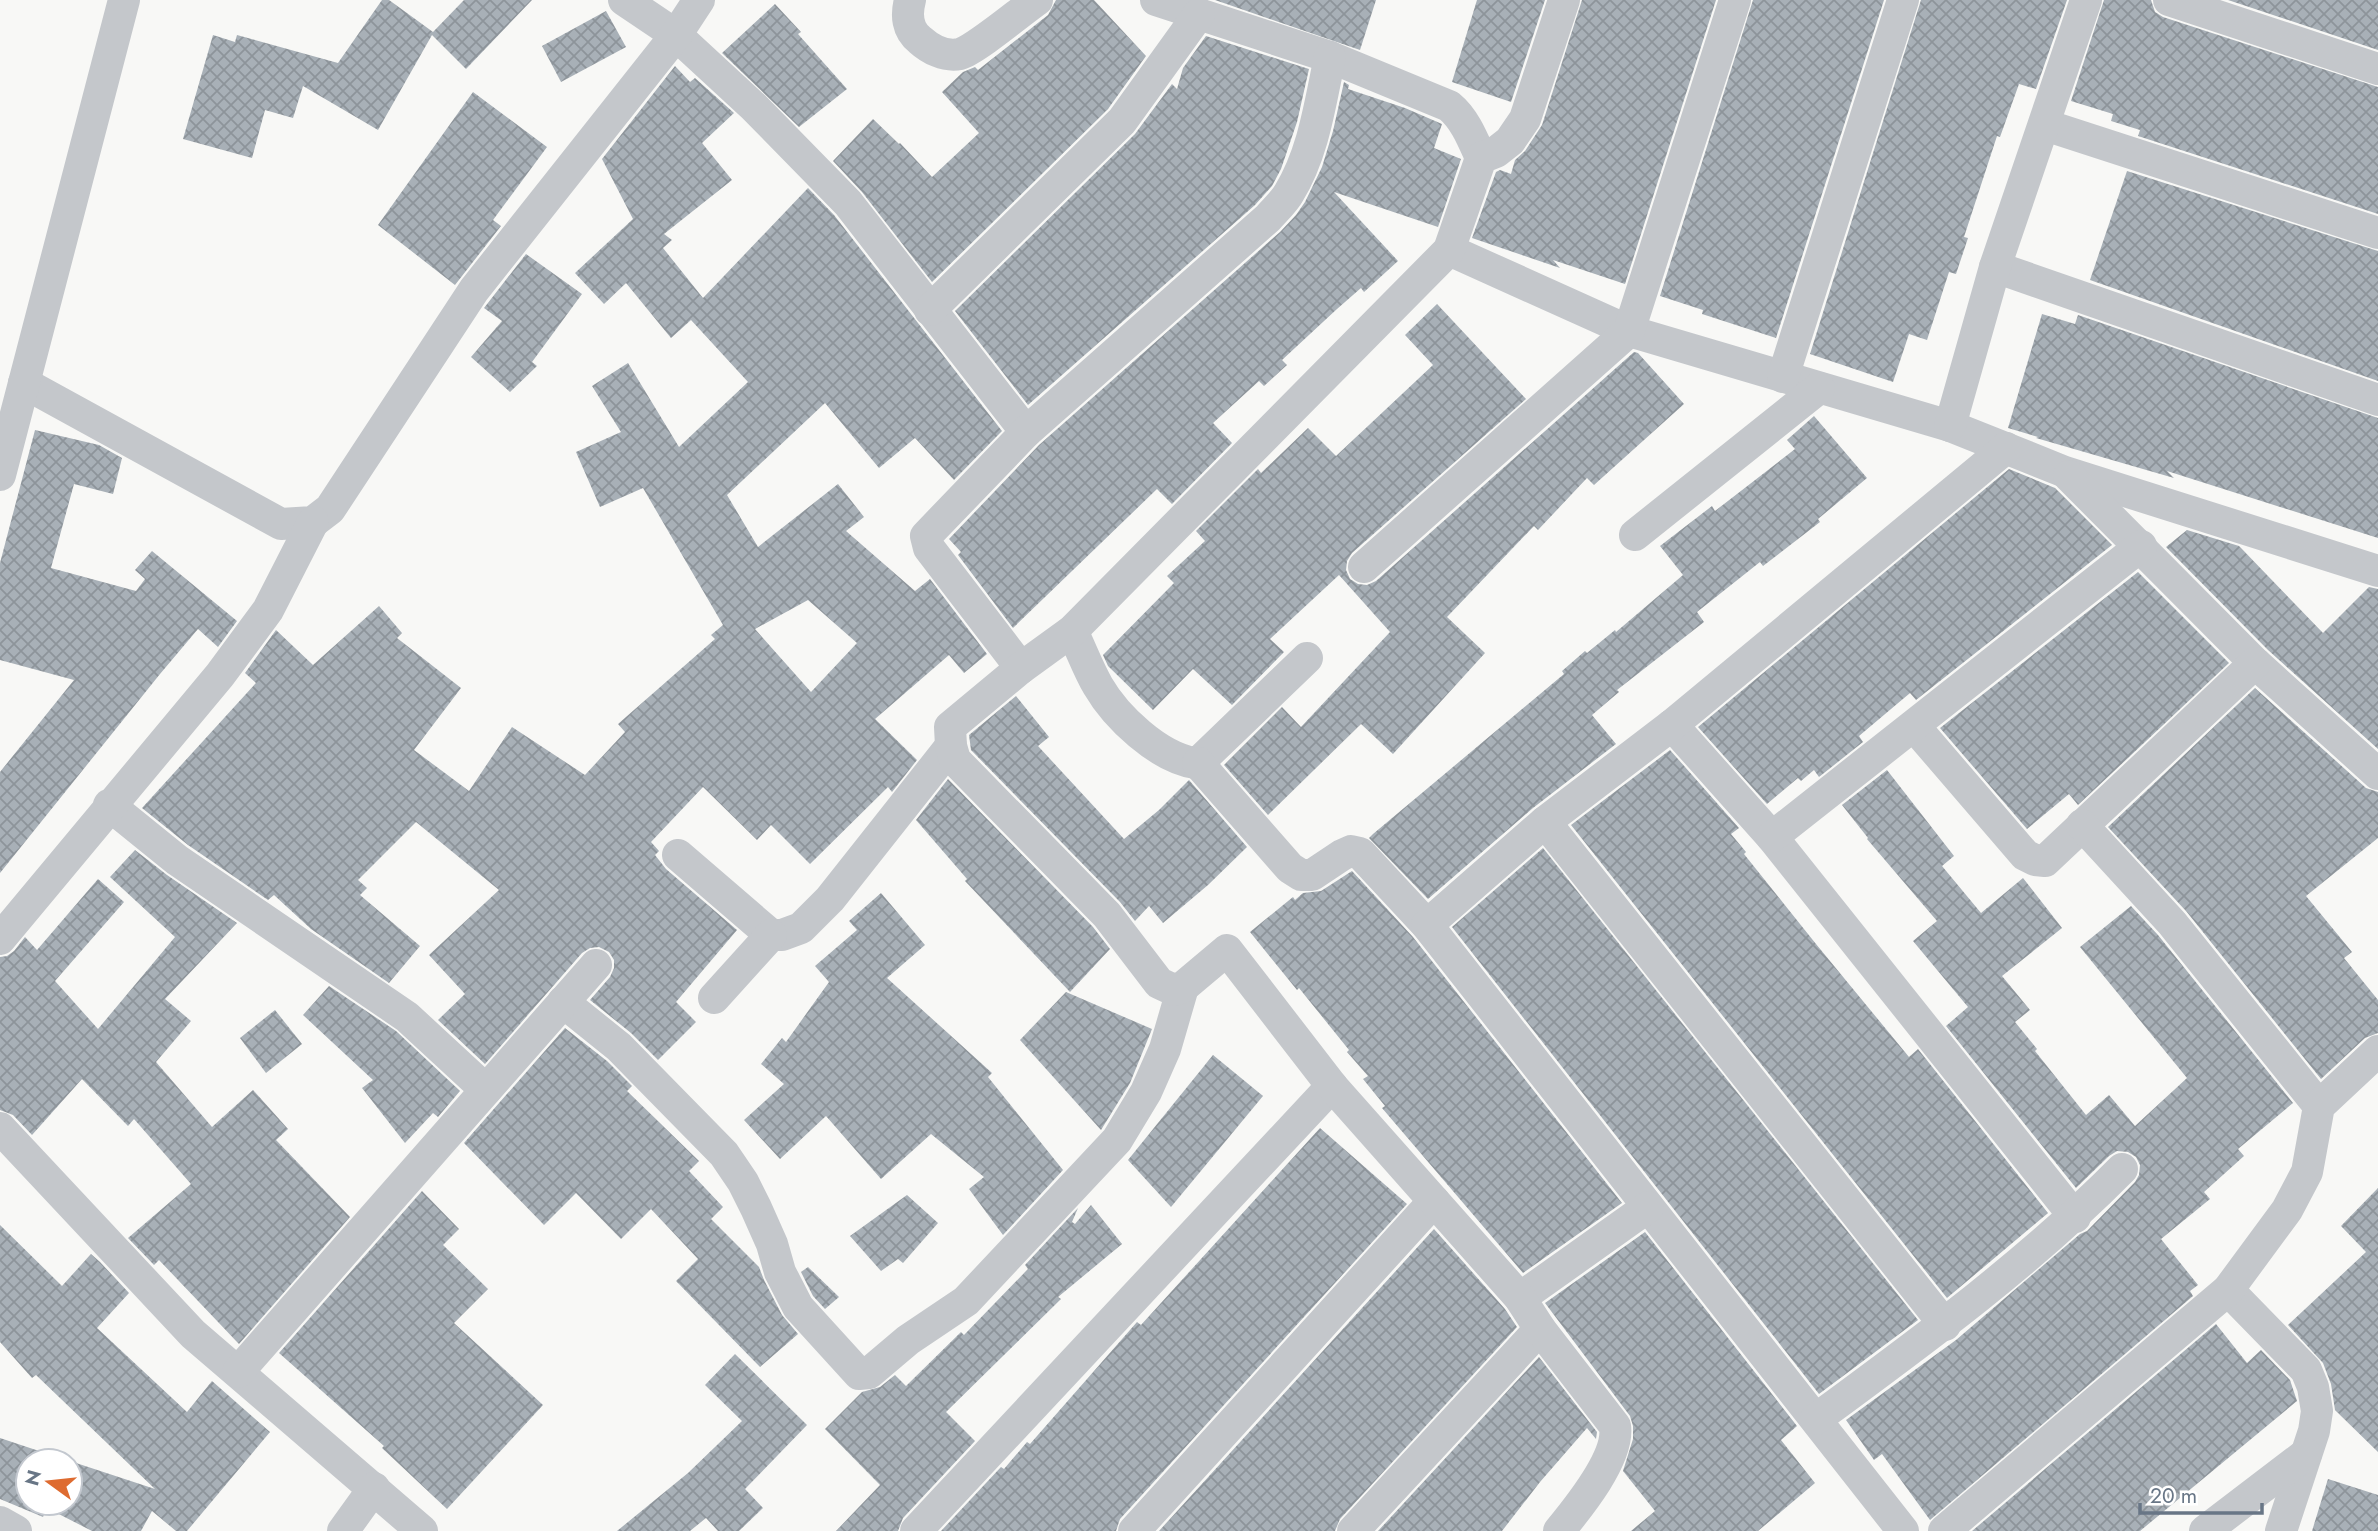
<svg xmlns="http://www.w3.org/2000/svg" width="2378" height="1531" font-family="Jost,sans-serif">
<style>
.building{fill:url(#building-cross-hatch);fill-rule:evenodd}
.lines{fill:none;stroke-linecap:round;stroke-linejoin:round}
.street{stroke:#c4c7cb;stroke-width:32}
</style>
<defs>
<pattern id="building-cross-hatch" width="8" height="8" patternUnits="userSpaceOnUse" patternTransform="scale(1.75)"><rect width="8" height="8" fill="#a8b0b7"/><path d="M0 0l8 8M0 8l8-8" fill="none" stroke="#8d949a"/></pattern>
</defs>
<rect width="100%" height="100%" fill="#f8f8f6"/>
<g class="building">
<polygon points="382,0 389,0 433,32 464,0 532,0 466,69 432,35 378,130 303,86 293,118 265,110 252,158 183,139 213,35 235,42 237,35 338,63"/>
<polygon points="1056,0 1094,0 1146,56 1108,109 932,282 862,192 833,161 873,119 899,144 900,143 932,177 979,133 942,92 963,72 975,67 978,70 1048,15"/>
<polygon points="1215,0 1376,0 1360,50"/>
<polygon points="1477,0 1545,0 1511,102 1452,82"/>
<polygon points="1582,0 1716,0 1625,284 1553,260 1560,268 1472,238 1496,172 1500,170 1511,174 1515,160 1525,151 1542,125"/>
<polygon points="1753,0 1884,0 1776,338 1702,314 1703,310 1660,296"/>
<polygon points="1921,0 2067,0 2036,89 2019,84 2000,137 1997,136 1964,237 1968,238 1956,274 1949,272 1927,340 1909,334 1893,382 1810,354"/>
<polygon points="2104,0 2151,0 2155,12 2163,17 2378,87 2378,214 2138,136 2140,130 2111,121 2113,114 2071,101"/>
<polygon points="2228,0 2378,0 2378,50"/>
<polygon points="775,4 801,32 798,34 847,89 799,127 722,53"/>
<polygon points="606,11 626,47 561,82 542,46"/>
<polygon points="1206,36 1309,69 1297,122 1281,169 1272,186 1255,205 1028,405 955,311 1135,134 1172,84 1177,89 1183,68"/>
<path d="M 675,66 L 690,82 L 695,78 L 734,113 L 702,143 L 732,180 L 664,234 L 672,240 L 663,248 L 703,298 L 808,188 L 834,215 L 1002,431 L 954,480 L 915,438 L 879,468 L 825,403 L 727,495 L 758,547 L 838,484 L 864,517 L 846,531 L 915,591 L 930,579 L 987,654 L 964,673 L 949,655 L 875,719 L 917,760 L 892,792 L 888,787 L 810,864 L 771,825 L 757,840 L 703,787 L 651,842 L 659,851 L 655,855 L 666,869 L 737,930 L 676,1002 L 696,1022 L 658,1060 L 631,1033 L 590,1000 L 610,977 L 614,968 L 614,960 L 609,952 L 599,947 L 590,948 L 582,953 L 485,1064 L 438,1020 L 465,994 L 429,955 L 499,890 L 416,822 L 358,880 L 367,888 L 360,895 L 420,946 L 389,983 L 311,929 L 274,895 L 268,900 L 188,845 L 142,808 L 256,683 L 245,673 L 276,630 L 313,665 L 379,606 L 402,633 L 397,638 L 461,688 L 414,750 L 469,791 L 512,727 L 585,775 L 625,732 L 618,724 L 715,639 L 711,635 L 723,625 L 643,488 L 600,507 L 576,452 L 621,432 L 592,386 L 628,363 L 679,447 L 748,382 L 691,320 L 671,338 L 626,283 L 604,304 L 575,273 L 633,219 L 602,159 ZM 808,600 L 857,643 L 811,692 L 755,629 Z"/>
<polygon points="1344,82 1349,85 1348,89 1405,108 1442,124 1434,148 1461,159 1438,227 1334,192 1398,261 1364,292 1361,288 1337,309 1282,360 1287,365 1264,386 1259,381 1213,423 1232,443 1172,504 1157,489 1013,628 958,555 961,552 949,539 1039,445 1280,232 1296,215 1305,202 1322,167 1333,131"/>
<polygon points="473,92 547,147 493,220 501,226 455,285 378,225"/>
<polygon points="2127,171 2378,251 2378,381 2090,280"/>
<polygon points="526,254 582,294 532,362 537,366 510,392 471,357 502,321 484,308"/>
<polygon points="1437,304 1526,399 1352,553 1347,561 1346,570 1350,579 1358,584 1367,585 1376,581 1634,352 1638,353 1684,404 1594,485 1587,478 1538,530 1534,526 1447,617 1485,653 1393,754 1361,724 1268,815 1224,765 1282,707 1301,727 1390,632 1339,575 1270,639 1284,652 1232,705 1193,669 1153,710 1108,666 1103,655 1174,583 1167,576 1205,541 1196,531 1258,469 1261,473 1308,428 1336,456 1433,365 1405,335"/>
<polygon points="2042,314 2075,324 2078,315 2378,418 2378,538 2167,471 2174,478 2036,438 2038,437 2008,428"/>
<polygon points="1814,416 1867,478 1818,519 1820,522 1763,566 1760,562 1697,612 1704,622 1617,690 1619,692 1592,715 1616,744 1533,808 1428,899 1369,838 1373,834 1564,674 1562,671 1585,651 1587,653 1615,630 1616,632 1683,575 1660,546 1712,506 1715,511 1795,449 1787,440"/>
<polygon points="35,430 99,445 122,458 113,494 74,484 51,568 136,591 145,579 135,570 152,551 237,621 218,647 198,629 160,674 0,873 0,772 74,680 0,660 0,563"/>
<polygon points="2009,469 2055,488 2112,545 1916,700 1910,693 1859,736 1863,742 1819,777 1814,770 1801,781 1798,778 1767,804 1698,727"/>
<polygon points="2187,530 2239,546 2323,633 2369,587 2378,589 2378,749 2268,650 2166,547"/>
<polygon points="2138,572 2229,663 2078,805 2069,794 2027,829 1940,728"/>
<polygon points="2255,688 2366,788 2378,792 2378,838 2306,896 2352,952 2344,958 2378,1000 2378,1033 2365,1038 2321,1079 2186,911 2108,827"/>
<polygon points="1016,696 1049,737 1038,746 1124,839 1159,810 1189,780 1247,847 1208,885 1163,923 1149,906 1135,921 1120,902 971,750 969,735"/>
<polygon points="1670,750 1739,828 1731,834 1746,852 1744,854 1816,944 1909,1057 1918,1049 2048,1213 1947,1298 1571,825"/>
<polygon points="1887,770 1954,856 1942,866 1981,913 2023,878 2062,928 2002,976 2030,1010 2015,1022 2037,1049 2035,1051 2086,1115 2109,1095 2135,1126 2187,1078 2080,947 2131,906 2158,935 2293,1103 2238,1149 2244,1156 2204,1192 2210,1199 2161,1239 2198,1285 2190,1291 2193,1296 1930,1520 1882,1454 1874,1460 1846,1420 1956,1340 2080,1234 2087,1231 2135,1182 2139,1175 2140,1165 2136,1157 2128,1152 2117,1151 2109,1156 2076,1188 1946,1026 1968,1007 1913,941 1937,921 1867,839 1868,838 1842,805"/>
<polygon points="948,779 1093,927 1110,949 1070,992 965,881 967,879 916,820"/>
<polygon points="1543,848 1918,1320 1819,1394 1452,927"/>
<polygon points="135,850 167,875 237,923 165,999 191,1021 156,1062 212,1127 253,1090 288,1129 276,1140 350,1217 239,1344 159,1260 154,1265 128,1238 191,1184 134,1119 128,1126 82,1079 32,1135 13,1115 0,1110 0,957 7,956 14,951 25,937 37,950 98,879 124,902 55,981 98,1029 175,937 110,877"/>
<polygon points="1352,871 1413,937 1622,1203 1523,1273 1382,1108 1385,1106 1363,1079 1368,1076 1347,1052 1349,1050 1299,988 1297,990 1250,932 1293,897 1295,900 1303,893 1321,891"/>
<polygon points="881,893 925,945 887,978 992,1073 988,1077 1063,1170 1003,1235 969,1189 984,1177 931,1134 881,1179 826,1116 780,1159 744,1120 784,1084 761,1064 782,1038 786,1042 829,982 815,966 857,930 849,921"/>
<polygon points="329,986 396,1031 460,1091 438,1117 433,1113 405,1143 362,1088 373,1080 303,1015"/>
<polygon points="1066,992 1152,1029 1130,1083 1101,1130 1020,1040"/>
<polygon points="275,1010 302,1044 266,1073 240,1038"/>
<polygon points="565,1028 607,1061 632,1086 627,1091 699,1161 689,1171 723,1207 711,1219 759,1267 764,1280 782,1315 798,1334 760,1367 676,1281 698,1259 651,1209 621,1239 576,1193 544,1225 464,1143"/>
<polygon points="1213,1055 1263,1096 1171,1207 1128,1160"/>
<polygon points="1320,1128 1407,1204 1120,1519 1116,1531 941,1531 1001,1467 1004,1469 1027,1442 1030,1444 1137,1322 1141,1325"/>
<polygon points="2378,1188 2378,1452 2335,1410 2331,1384 2323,1363 2288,1325 2366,1252 2341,1226"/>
<polygon points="422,1191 459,1229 443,1245 488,1289 454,1323 543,1405 447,1509 382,1448 384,1446 279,1353"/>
<polygon points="907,1195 938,1223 903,1263 898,1259 881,1271 850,1236"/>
<polygon points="1091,1205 1122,1244 1058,1297 1061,1299 946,1412 975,1441 903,1518 898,1531 836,1531 880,1485 825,1429 862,1392 880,1387 895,1375 906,1386 961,1332 964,1335 1028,1269 1025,1265 1078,1208 1072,1222 1075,1224"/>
<polygon points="0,1225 62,1286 91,1254 100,1262 129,1293 97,1328 187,1412 212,1381 270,1432 187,1531 176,1531 152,1511 141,1531 92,1531 47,1508 43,1517 0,1499 0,1438 69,1461 28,1461 28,1503 70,1503 70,1461 155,1489 36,1375 32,1378 0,1342"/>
<polygon points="1434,1229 1505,1309 1517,1327 1340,1519 1335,1531 1159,1531"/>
<polygon points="1645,1232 1797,1426 1781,1440 1815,1483 1758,1531 1631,1531 1655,1511 1623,1471 1633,1439 1633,1426 1630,1416 1545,1303"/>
<polygon points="808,1267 839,1297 825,1309 813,1296 801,1272"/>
<polygon points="2216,1324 2247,1363 2261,1350 2290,1380 2297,1401 2140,1531 1972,1531"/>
<polygon points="735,1354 807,1425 745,1489 763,1508 739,1531 718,1531 706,1518 690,1531 617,1531 688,1473 742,1421 705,1385"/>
<polygon points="1539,1357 1597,1432 1596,1439 1587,1428 1540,1482 1502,1531 1378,1531"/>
<polygon points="2328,1479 2378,1495 2378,1531 2312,1531"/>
</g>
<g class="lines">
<g class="street">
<polyline points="624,0 676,35 754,107 848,203 1026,432"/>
<path d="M 910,0 C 906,15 907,30 920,40 C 930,49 945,57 960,54 C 976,49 1020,12 1037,0"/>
<path d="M 1156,0 L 1330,57 L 1449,106 C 1465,119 1473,140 1481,158"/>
<polyline points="2169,0 2378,69"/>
<polyline points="2045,125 2378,233"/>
<polyline points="1449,250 1629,331 1950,426 2065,472 2378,571"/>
<polyline points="1995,267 2378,400"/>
<polyline points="930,310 1122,121 1199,14"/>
<polyline points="1783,377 1903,0"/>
<polyline points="24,383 281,524 313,522 330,509 474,290 676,35 699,0"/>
<polyline points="1950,426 1995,267 2086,0"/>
<polyline points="0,475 124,0"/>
<polyline points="2069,476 2255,663 2378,774"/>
<polyline points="1635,535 1819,388"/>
<polyline points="1364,567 1629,331 1735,0"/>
<path d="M 1072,631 C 1081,649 1088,669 1098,686 C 1116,717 1158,757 1195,763 L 1198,763 L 1307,658"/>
<path d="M 1021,668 L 929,548 L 926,536 L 1026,432 L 1268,218 C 1275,210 1284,202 1289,193 C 1314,152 1320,103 1330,57"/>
<polyline points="1672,725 1772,837 2075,1217"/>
<polyline points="1914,726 2025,855 2035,860 2045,861 2255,663"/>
<polyline points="1198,763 1290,868 1301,875 1312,875 1342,855 1351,851 1360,853 1427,925 1903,1531"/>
<polyline points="109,805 177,860 407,1017 486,1090"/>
<polyline points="1545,822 1945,1325"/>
<polyline points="2082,825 2172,923 2319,1106"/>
<polyline points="1772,837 2141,546"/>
<polyline points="678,855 771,935 782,935 801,928 830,899 951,746"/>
<polyline points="1427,925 1545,822 1672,725 2006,448"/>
<polyline points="0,939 220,675 268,610 313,522"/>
<polyline points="714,998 771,935"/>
<polyline points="563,1002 619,1047 724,1154 743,1182 756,1208 772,1244 780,1272 798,1307 859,1374 869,1373 908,1340 966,1301 1117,1140 1146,1092 1165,1049 1183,987"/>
<polyline points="0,1128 193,1334 422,1531"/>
<polyline points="2228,1290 2306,1370 2313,1387 2317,1411 2314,1431 2281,1531"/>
<polyline points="1520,1298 1648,1207"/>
<polyline points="238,1372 596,965"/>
<path d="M 1816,1419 C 1922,1341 2029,1263 2122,1169"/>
<polyline points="0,1522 16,1531"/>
<polyline points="343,1531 374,1488"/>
<polyline points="916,1531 1332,1086"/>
<polyline points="1134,1531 1434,1201"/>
<polyline points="1353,1531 1540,1329"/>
<path d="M 1559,1531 C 1578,1508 1620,1457 1615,1426 L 1540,1329 L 1520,1298 L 1332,1086 L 1227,950 L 1183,987 L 1174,990 L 1159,983 L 1107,915 L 955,760 L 951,746 L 950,727 L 1021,668 L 1072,631 L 1449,250 L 1481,158 L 1496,152 L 1510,141 L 1525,119 L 1564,0"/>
<polyline points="1944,1531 2228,1290 2287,1210 2307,1172 2319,1106 2378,1051"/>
<polyline points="2205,1531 2306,1454"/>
</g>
</g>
<g transform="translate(49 1482) rotate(285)"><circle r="33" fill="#ffffff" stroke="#c3c8cf" stroke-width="2"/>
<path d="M0-5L12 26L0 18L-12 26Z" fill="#de6b30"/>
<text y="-10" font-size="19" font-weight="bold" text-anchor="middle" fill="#687686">N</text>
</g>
<path d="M2140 1503v10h122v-10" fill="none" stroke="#687686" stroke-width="3.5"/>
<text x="2150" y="1503" font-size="21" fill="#687686" stroke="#ffffff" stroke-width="5" paint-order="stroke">20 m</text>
</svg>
